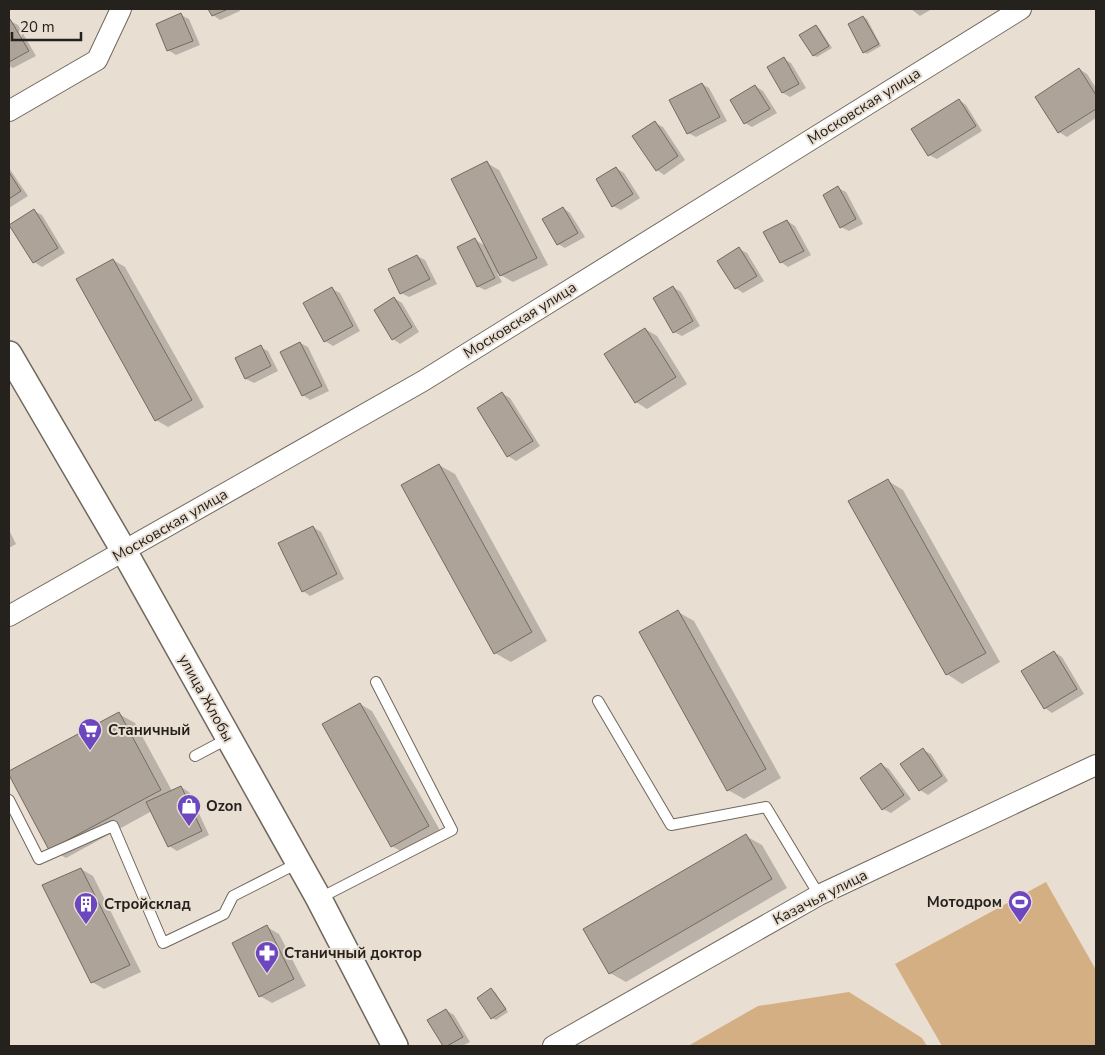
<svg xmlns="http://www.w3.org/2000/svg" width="1105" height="1055" font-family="'Nunito Sans',sans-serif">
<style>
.green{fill:#d5af84}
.shadow{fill:#0003}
.building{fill:#aea398;stroke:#736a60}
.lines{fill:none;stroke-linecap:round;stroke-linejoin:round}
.service-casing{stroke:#70675d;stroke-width:12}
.minor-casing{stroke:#70675d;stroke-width:22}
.tertiary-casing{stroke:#70675d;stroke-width:28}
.service{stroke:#fff;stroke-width:10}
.minor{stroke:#fff;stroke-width:20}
.tertiary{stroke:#fff;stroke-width:25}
.labels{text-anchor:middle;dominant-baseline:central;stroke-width:4;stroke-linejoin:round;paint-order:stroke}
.street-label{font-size:15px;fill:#25211d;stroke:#e9ded2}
.poi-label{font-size:15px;font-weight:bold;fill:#25211d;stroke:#e9ded2;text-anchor:start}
</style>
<rect width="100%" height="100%" fill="#e9ded2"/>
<g class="green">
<polygon points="1046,882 1096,970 1096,1046 942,1046 895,964"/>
<polygon points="849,992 922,1038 927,1046 688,1046 758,1006"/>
</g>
<g class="shadow">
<polygon points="210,9 239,9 240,11 220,20 213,15"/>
<polygon points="911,9 932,9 920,16"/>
<polygon points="181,15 189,19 200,45 176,55 168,50"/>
<polygon points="863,17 867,19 881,46 867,54 864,52"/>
<polygon points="9,21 10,21 18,25 36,56 13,68 9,66"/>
<polygon points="816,26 819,28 832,48 817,57 813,55"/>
<polygon points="784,59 791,63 806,88 790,97 783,93"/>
<polygon points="1079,69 1087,74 1096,88 1096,118 1067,137 1059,132"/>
<polygon points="702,84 709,88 727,121 696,137 688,133"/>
<polygon points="755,86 763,91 777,113 752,127 745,123"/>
<polygon points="959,100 966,105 982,131 937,159 929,155"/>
<polygon points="655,123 663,127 685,160 664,175 657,170"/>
<polygon points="487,163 499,170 548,265 513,282 497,273 502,282 485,290 477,286 475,240 486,246"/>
<polygon points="9,168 28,196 9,208"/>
<polygon points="616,168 624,173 640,198 621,210 613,206"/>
<polygon points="838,188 846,192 863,224 849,231 841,227"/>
<polygon points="563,208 570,213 585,237 565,248 558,244"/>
<polygon points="34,211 42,215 65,253 42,267 34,262 11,225"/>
<polygon points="787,221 795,226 811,255 788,267 781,262"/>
<polygon points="739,249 747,253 764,281 743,293 736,288"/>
<polygon points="417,256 425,260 437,284 409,297 401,293"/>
<polygon points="113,260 125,267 204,407 168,427 156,420"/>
<polygon points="673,287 681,292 700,326 682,336 674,332"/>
<polygon points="332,289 340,293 360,331 333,346 325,341"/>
<polygon points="394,298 402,303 419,332 400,344 393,339"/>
<polygon points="645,329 657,336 687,384 647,409 636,402"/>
<polygon points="300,343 308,347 329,391 310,400 303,395"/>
<polygon points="260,347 268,351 278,371 254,383 246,379 236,359"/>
<polygon points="503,394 510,398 540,446 516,461 508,456 479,409"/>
<polygon points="439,465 455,474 547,641 511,662 495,653"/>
<polygon points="888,481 903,490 1000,662 962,684 947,674"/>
<polygon points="313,527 321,532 344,579 310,596 303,591"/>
<polygon points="9,530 16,544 9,548"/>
<polygon points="678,612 694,621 781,778 744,799 728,790"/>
<polygon points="1054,652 1062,657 1084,694 1052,713 1045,708"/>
<polygon points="360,704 372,711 441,832 404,853 392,846"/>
<polygon points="119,714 135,723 172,791 181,787 189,792 209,835 177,851 169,846 152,811 66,858 50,849"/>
<polygon points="923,750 931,754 948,781 928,795 920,790"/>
<polygon points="882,765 889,769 911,799 891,813 883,809"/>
<polygon points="746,836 762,845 787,888 626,982 610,973"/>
<polygon points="81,869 93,876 141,972 104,989 92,982"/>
<polygon points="267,927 279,934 306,986 272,1003 260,996"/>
<polygon points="491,990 495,992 508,1012 496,1020 492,1018 478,998"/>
<polygon points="446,1010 454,1015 470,1042 462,1046 445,1046 429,1020"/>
</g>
<g class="building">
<polygon points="208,9 228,9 212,16"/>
<polygon points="181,13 193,41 167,51 156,24"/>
<polygon points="863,16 879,44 863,53 848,24"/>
<polygon points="10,19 29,51 9,62 9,20"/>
<polygon points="816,25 829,46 813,56 799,35"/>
<polygon points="784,57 799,84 782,93 767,67"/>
<polygon points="1079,68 1096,95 1096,109 1058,133 1035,97"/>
<polygon points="702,83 720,117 687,134 669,100"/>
<polygon points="755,85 770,109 744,124 730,100"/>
<polygon points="959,99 976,126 928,156 911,129"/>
<polygon points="655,121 678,156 656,171 632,136"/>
<polygon points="487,161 537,258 500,276 451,179"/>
<polygon points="616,167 633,194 612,207 596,179"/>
<polygon points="9,172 21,191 9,199"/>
<polygon points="838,186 856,219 840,228 823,195"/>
<polygon points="563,207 578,233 557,245 542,219"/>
<polygon points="34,209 58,248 33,263 9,225"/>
<polygon points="787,220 804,251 780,263 763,232"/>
<polygon points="475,238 495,278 477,287 457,247"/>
<polygon points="739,247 757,276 735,289 717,261"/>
<polygon points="417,255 430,279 400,294 388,269"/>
<polygon points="113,259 192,400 155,421 76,279"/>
<polygon points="673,286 693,321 673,333 653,298"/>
<polygon points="332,287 353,326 324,342 303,303"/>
<polygon points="394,297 412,327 392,340 374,310"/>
<polygon points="645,328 676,377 635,403 604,354"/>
<polygon points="300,342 322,386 302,396 280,352"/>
<polygon points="261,345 271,366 245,379 235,358"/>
<polygon points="502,392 533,441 507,457 477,408"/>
<polygon points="439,464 532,632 494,654 401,485"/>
<polygon points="888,479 986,653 946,675 848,501"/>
<polygon points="313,526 337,574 302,592 278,543"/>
<polygon points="678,610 766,769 727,791 639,632"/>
<polygon points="1054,651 1077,689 1044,709 1021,671"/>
<polygon points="360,703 429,826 391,847 322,724"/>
<polygon points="119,712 161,790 49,850 9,775 9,771"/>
<polygon points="923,748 942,776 919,791 900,764"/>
<polygon points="881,763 904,795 882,810 860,778"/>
<polygon points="181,786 202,831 168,847 146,802"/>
<polygon points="746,834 772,879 609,974 583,929"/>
<polygon points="81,868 130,965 91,983 42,885"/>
<polygon points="267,925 294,979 259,997 232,943"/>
<polygon points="491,988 506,1009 491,1019 477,998"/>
<polygon points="446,1009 463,1037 447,1046 443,1046 427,1020"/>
</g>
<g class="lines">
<g class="service-casing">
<g id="service">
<polyline points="598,701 671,825 766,807 819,895"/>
<polyline points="195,756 229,738"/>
<polyline points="9,800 39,859 113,826 163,943 224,914 233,896 298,863"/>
<polyline points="320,898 452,830 376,682"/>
</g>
</g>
<g class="minor-casing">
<g id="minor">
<polyline points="9,111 97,60 121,9"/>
<polyline points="9,616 423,381 1021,9"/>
<polyline points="553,1046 819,895 1096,765"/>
</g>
</g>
<g class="tertiary-casing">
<polyline id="tertiary" points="9,354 124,551 319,899 395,1046"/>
</g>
<use href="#service" class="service"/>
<use href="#minor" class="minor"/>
<use href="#tertiary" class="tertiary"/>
</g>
<defs>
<g id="supermarket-pin" transform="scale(1.25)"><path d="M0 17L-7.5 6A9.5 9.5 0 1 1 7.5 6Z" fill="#6c47bf" stroke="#e9ded2"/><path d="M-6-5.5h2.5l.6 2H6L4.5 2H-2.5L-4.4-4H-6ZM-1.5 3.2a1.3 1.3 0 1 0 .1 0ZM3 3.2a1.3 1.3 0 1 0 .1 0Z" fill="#fff"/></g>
<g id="shop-pin" transform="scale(1.25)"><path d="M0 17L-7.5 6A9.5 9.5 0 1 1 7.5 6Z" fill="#6c47bf" stroke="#e9ded2"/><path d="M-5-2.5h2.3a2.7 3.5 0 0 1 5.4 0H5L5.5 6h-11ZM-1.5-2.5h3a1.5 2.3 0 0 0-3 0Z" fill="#fff"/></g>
<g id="stadium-pin" transform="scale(1.25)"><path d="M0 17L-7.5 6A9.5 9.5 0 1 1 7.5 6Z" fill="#6c47bf" stroke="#e9ded2"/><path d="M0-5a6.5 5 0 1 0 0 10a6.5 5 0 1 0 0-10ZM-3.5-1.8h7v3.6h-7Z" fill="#fff"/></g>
<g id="building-pin" transform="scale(1.25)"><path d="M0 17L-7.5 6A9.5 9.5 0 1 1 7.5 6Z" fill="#6c47bf" stroke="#e9ded2"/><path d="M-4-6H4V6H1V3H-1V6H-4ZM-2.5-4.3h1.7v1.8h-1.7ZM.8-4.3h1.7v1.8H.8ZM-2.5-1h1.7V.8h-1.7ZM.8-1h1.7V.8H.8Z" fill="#fff"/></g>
<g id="pharmacy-pin" transform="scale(1.25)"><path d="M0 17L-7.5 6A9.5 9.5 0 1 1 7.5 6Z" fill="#6c47bf" stroke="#e9ded2"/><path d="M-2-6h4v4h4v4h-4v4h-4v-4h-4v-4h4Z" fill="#fff"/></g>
</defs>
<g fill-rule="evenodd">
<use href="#supermarket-pin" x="90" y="730"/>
<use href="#shop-pin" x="189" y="806"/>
<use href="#stadium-pin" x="1020" y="902"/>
<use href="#building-pin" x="86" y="904"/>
<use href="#pharmacy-pin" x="267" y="953"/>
</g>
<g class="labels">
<g class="street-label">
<text transform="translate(864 106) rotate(-32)">Московская улица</text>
<text transform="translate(520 320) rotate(-32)">Московская улица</text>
<text transform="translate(170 525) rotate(-30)">Московская улица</text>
<text transform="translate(206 698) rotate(61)">улица Жлобы</text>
<text transform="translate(820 897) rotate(-27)">Казачья улица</text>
</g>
<g class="poi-label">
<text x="108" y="730">Станичный</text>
<text x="206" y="806">Ozon</text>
<text x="1002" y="902" text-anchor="end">Мотодром</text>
<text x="104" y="904">Стройсклад</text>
<text x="284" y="953">Станичный доктор</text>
</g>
</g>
<rect width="1105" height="1055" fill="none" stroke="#25211d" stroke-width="20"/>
<path d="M12 32v8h69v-8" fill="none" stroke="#25211d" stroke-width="2.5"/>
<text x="20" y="32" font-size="15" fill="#25211d" stroke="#e9ded2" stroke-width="4" paint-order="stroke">20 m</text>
</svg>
